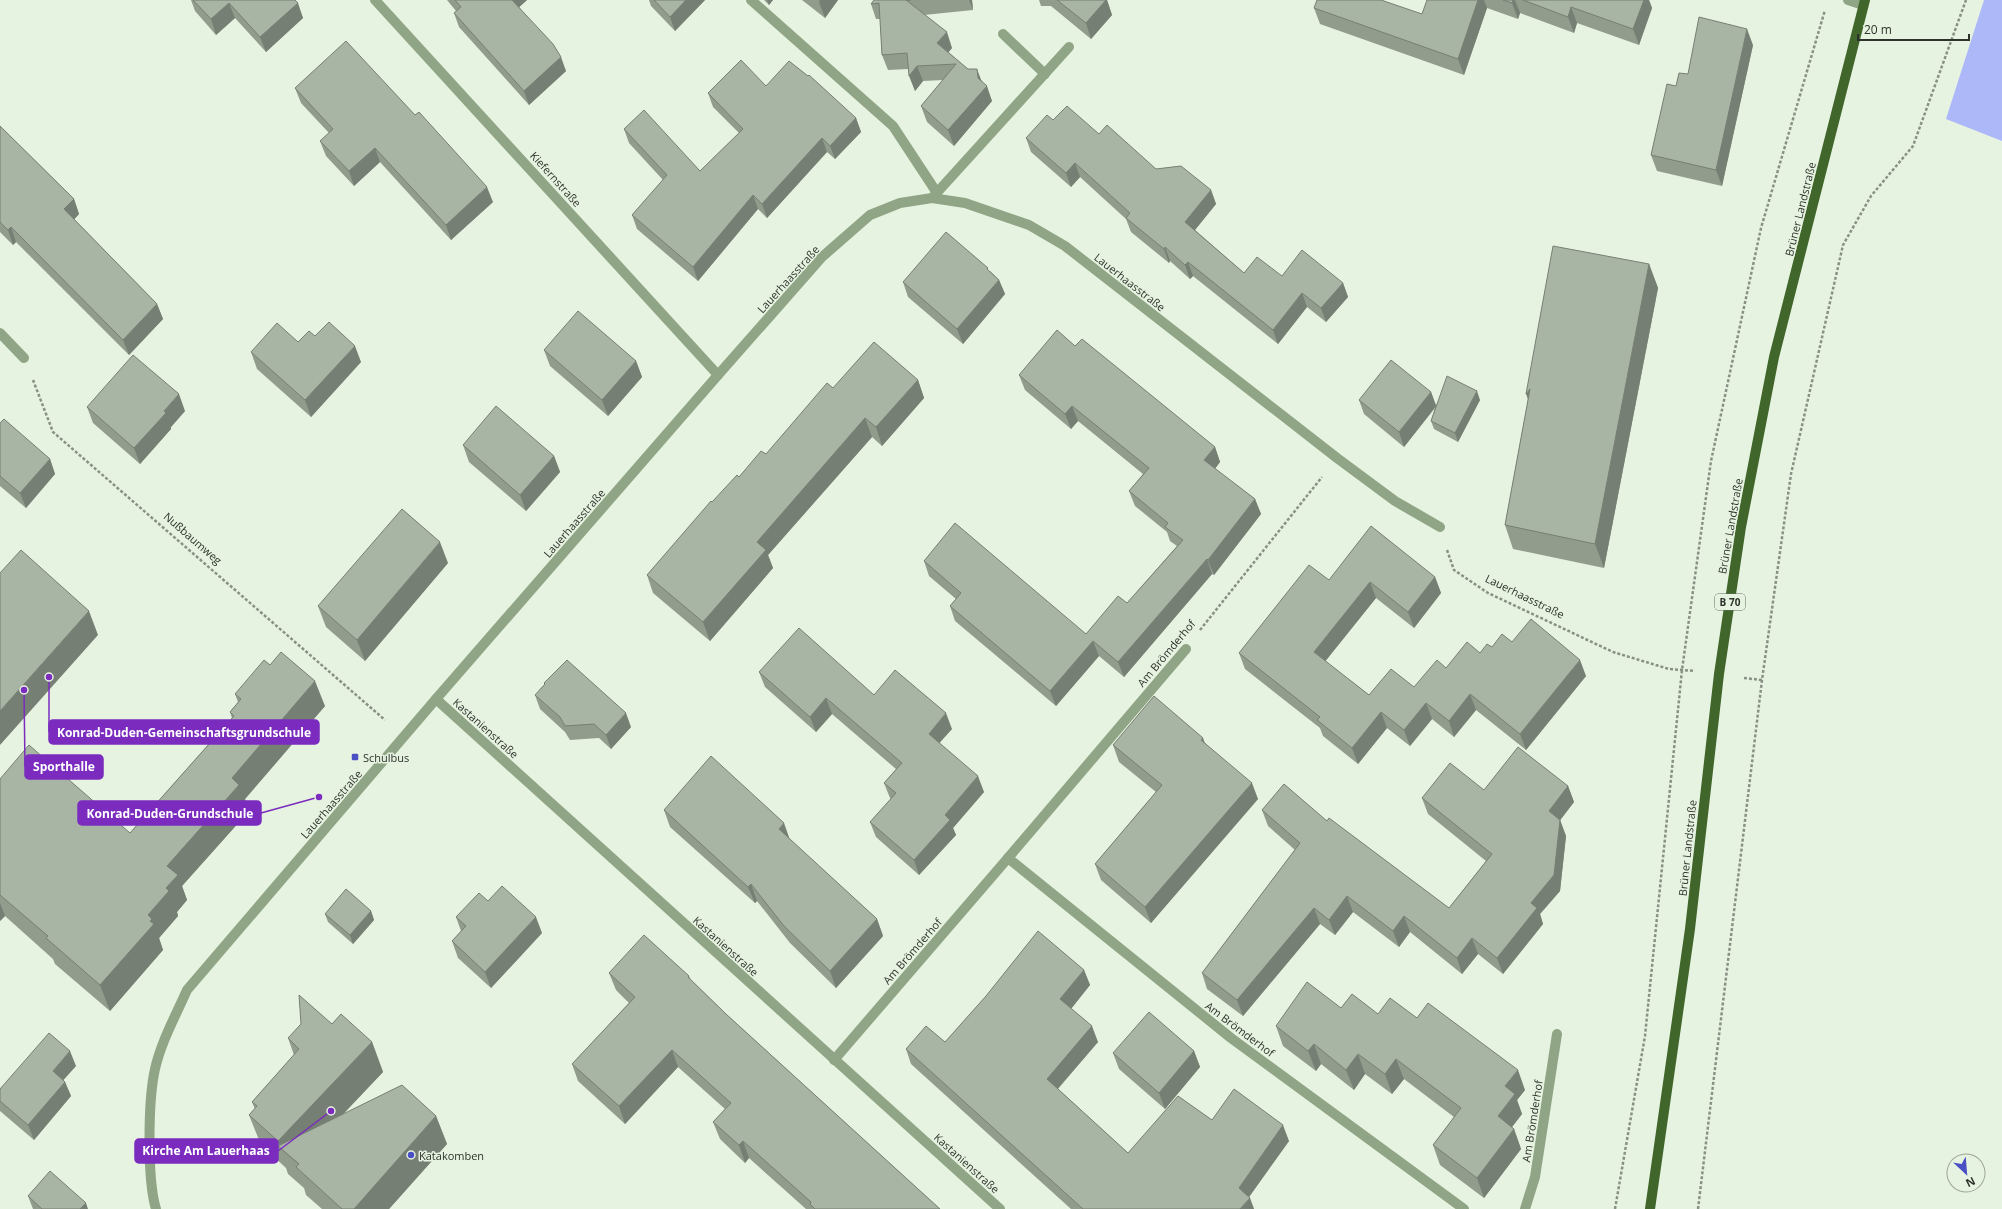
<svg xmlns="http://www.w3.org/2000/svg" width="2002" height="1209" font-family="'Open Sans',sans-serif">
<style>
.forest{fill:#acb8f8}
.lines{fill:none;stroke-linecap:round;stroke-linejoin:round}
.path{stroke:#889184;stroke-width:2.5;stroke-dasharray:3 2;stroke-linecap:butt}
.minor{stroke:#8fa585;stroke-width:10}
.major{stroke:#40662b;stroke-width:10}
.wall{fill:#919c8d}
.shaded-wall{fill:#767f73}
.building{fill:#a9b5a4;stroke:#767f73}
.poi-dot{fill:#4a4fc4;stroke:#e7f3e1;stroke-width:1.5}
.labels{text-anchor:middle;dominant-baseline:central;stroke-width:3;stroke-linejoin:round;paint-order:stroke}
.shield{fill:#e7f3e1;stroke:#656c62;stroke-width:1}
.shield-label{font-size:10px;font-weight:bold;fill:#2d322b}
.street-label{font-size:11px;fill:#2d322b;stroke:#e7f3e1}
.poi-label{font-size:11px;fill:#2d322b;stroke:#e7f3e1;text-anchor:start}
.leader{fill:none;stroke:#7b2cbf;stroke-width:1.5}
.callout-dot{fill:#7b2cbf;stroke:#e7f3e1;stroke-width:1.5}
.callout{fill:#7b2cbf;stroke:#7b2cbf;stroke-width:1.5}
.callout-label{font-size:12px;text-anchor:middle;font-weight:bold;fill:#fff}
</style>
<rect width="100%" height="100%" fill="#e7f3e1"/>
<polygon class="forest" points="1984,0 2002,0 2002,141 1946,119"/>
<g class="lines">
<g class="path">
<polyline points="33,380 53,432 385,720"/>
<polyline points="1447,550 1454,570 1488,593 1613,652 1669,669 1695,671"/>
<polyline points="1200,630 1322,477"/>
<polyline points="1744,678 1762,680"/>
<polyline points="1615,1209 1645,1036 1682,670 1711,461 1761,228 1825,10"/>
<polyline points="1698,1209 1762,680 1791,474 1843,245 1871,196 1913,146 1966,0"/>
</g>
<g class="minor">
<polyline points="375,0 718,375"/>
<polyline points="751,0 893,126 937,193"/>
<polyline points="1848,0 1863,5"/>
<polyline points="1003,34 1045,74"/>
<polyline points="933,197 1069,47"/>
<polyline points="0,333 24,358"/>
<polyline points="436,699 1000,1209"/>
<polyline points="1008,858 1186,649"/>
<polyline points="834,1060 1008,858 1231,1038 1464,1209"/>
<path d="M 156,1209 C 147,1179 148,1100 155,1069 C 161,1042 176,1015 187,990 L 436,699 L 718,375 L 822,257 L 870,215 L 900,203 L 932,198 L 965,203 L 1029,225 L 1065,246 L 1337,458 L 1395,501 L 1440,527"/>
<polyline points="1525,1209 1535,1177 1557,1034"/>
</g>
<polyline class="major" points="1650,1209 1690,929 1719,674 1741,527 1774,357 1865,0"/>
</g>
<g class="wall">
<polygon points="191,0 295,0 303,18 266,52 235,18 216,35 195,11"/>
<polygon points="447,0 527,0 519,7 566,71 529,105 459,27 454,13 456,11"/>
<polygon points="649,0 705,0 675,31 651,6"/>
<polygon points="764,0 773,0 769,5"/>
<polygon points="802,0 838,0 825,18"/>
<polygon points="874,0 972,0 973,10 924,15 952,48 948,52 982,81 992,101 954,146 927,122 921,106 943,80 923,81 915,91 908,69 888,70 882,55 880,19 876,19 871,4"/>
<polygon points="1039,0 1107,0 1112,15 1091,39 1051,6 1041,6"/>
<polygon points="1427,0 1649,0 1652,8 1639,45 1577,23 1574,33 1520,13 1518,19 1487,8 1464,75 1320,24 1314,8 1422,14"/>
<polygon points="1753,45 1722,186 1657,171 1651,155 1676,86 1688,74"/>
<polygon points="766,86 856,118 861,132 835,159 827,152 767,218 758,209 698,281 637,229 632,215 663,180 629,143 624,129 700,171 739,133 713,107 708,93"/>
<polygon points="295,88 493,202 451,240 380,162 354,186 326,156 320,141 329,133 301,103"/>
<polygon points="1053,120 1099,134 1156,169 1211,190 1216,204 1195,230 1244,273 1282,276 1343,283 1348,297 1326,322 1307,307 1278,344 1193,276 1190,279 1170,261 1169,263 1131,232 1126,219 1080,177 1071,187 1031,152 1026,138"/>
<polygon points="0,126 74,199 79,214 74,219 157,304 163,319 129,355 16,242 13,245 0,232"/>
<polygon points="1649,264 1658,288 1604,568 1513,549 1505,525 1528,400"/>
<polygon points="990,271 999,280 1005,294 963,344 908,297 903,282"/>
<polygon points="315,336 361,362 311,417 257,369 251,352 298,342"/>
<polygon points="1075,346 1215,447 1220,462 1215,469 1255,499 1261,514 1214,575 1212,574 1124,677 1099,656 1056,706 955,621 950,606 956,599 929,576 924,561 1086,634 1127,603 1177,546 1170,541 1167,532 1135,506 1129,491 1143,474 1078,421 1071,429 1025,390 1019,375"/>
<polygon points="544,350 636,361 642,377 608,416 550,366"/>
<polygon points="918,380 924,398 882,446 872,437 768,555 773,568 710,641 653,593 647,575 712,502 739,477 766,454 833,388"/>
<polygon points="1431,392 1436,405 1480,400 1458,442 1434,429 1431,421 1435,408 1404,447 1364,414 1359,400"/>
<polygon points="87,407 185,411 171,427 171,429 140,464 93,423"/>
<polygon points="0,423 50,459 55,474 26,508 0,486"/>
<polygon points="463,445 554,456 560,472 526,511 469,462"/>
<polygon points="448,563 365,661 326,627 318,606"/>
<polygon points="1435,577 1441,593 1414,628 1376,598 1325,661 1369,695 1414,687 1446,668 1492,647 1512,642 1586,676 1526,750 1476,710 1454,737 1432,719 1410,746 1387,728 1358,764 1323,736 1320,728 1245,669 1239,653 1329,580"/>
<polygon points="270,665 325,706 245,799 249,811 182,886 187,900 177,912 178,916 159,938 163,950 110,1011 55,964 53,959 5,916 0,921 0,779 130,833 232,718 230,712 238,702 235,694"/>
<polygon points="759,672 874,695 952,729 939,743 984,792 953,828 956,835 919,875 876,837 870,822 891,799 890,798 884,783 896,769 832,714 816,732 765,687"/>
<polygon points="544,683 631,727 611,749 599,738 570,740 565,732 540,709 535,695 544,685"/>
<polygon points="1205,743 1258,799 1151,923 1101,880 1095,864 1156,792 1119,762 1113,745"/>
<polygon points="1568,786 1574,802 1560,820 1566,836 1560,891 1540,914 1543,924 1503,974 1478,954 1462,974 1410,932 1399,947 1353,912 1335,935 1320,924 1243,1016 1207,989 1202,973 1295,850 1268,826 1262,810 1327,821 1449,908 1486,861 1428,814 1422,798 1484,790"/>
<polygon points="664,810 790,840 877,919 883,936 836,988 790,943 757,901 755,903 670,827"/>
<polygon points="488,901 542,933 491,988 458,958 452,941 461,931 456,917"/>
<polygon points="371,911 374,920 353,944 328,922 325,914"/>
<polygon points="1084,970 1090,985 1071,1009 1098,1042 1058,1089 1128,1153 1212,1120 1289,1141 1249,1197 1254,1209 1071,1209 911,1064 906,1049 945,1042"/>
<polygon points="609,973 689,976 691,980 726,1014 940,1209 806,1209 749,1158 745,1163 720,1139 713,1122 725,1109 678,1067 625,1124 578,1081 572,1064 629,1003 616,990"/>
<polygon points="1341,1008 1378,1014 1417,1018 1525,1090 1517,1100 1522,1114 1512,1127 1514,1129 1521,1149 1484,1198 1440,1165 1433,1145 1454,1117 1404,1079 1392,1094 1365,1074 1354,1090 1321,1064 1316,1071 1283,1046 1276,1026"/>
<polygon points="332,1024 372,1042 383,1072 343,1114 436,1116 447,1144 389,1209 322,1209 306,1195 304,1188 288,1174 286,1168 261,1145 249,1115 255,1109 252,1102 294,1055 288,1038"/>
<polygon points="1194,1051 1200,1067 1165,1109 1119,1069 1113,1053"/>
<polygon points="76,1066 63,1080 65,1082 71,1096 34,1140 0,1111 0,1089"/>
<polygon points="28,1196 88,1209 33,1209"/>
</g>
<g class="shaded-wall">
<polygon points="510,0 527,0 515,11"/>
<polygon points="686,0 705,0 675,31 670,17"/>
<polygon points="767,0 773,0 769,5"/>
<polygon points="820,0 838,0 825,18 819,2"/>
<polygon points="969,0 972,0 973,10"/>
<polygon points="1106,0 1107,0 1112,15 1091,39 1086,23"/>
<polygon points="1478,0 1484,0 1487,8 1464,75 1458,59"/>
<polygon points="1513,0 1515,0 1520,13 1518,19 1512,3"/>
<polygon points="1644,0 1649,0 1652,8 1639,45 1633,29"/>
<polygon points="229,3 235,18 216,35 211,19"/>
<polygon points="298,3 303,18 266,52 260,37"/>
<polygon points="1571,7 1577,23 1574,33 1568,17"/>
<polygon points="1747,29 1753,45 1722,186 1716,170"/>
<polygon points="947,32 952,48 943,59 937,43"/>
<polygon points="561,57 566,71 529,105 524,91"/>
<polygon points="917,66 923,81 915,91 909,76"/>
<polygon points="977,69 983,85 987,86 992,101 954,146 948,130 978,78"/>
<polygon points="856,118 861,132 835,159 830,146"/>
<polygon points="822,138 827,152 767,218 762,204"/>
<polygon points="375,148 380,162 354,186 349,171"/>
<polygon points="1075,163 1080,177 1071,187 1066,173"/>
<polygon points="487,187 493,202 451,240 446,225"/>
<polygon points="1211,190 1216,204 1190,236 1185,222"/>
<polygon points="753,195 758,209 698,281 693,267"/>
<polygon points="74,199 79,214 70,224 64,209"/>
<polygon points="11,227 16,242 13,245 8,230"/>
<polygon points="1165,247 1170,261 1169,263 1164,249"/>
<polygon points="1188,262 1193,276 1190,279 1185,265"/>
<polygon points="1649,264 1658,288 1604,568 1595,544"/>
<polygon points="999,280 1005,294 963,344 957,329"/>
<polygon points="1343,283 1348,297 1326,322 1321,308"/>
<polygon points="1302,293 1307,307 1278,344 1273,330"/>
<polygon points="157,304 163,319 129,355 123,340"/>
<polygon points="355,346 361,362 311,417 305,400"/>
<polygon points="636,361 642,377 608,416 602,400"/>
<polygon points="918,380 924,398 882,446 876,427"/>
<polygon points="1530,389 1535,418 1526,394"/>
<polygon points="1477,391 1480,400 1458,442 1455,433"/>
<polygon points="1431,392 1436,406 1404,447 1399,432"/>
<polygon points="179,394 185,411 171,427 171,429 140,464 134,448 164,411"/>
<polygon points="1072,406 1078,421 1071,429 1065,414"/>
<polygon points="865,418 872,437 768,555 773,568 710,641 703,622 757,542"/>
<polygon points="1215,447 1220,462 1210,475 1204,460"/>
<polygon points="554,456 560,472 526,511 520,495"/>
<polygon points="50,459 55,474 26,508 20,493"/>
<polygon points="1255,499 1261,514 1214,575 1208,560"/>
<polygon points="440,542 448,563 365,661 357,640"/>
<polygon points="1207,559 1212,574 1124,677 1118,662"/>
<polygon points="1435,577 1441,593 1414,628 1408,612"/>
<polygon points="1370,582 1376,598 1320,668 1314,652"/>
<polygon points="89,611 98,635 0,745 0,711"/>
<polygon points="1093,641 1099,656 1056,706 1050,691"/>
<polygon points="1580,660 1586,676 1526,750 1520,734"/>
<polygon points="315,681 325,706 245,799 249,811 182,886 187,900 177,912 178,916 159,938 163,950 110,1011 100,985 166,888 167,866 232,778"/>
<polygon points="1470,694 1476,710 1454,737 1449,721"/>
<polygon points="826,698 832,714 816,732 810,717"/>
<polygon points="1426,703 1432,719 1410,746 1404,730"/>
<polygon points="1381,712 1387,728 1358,764 1352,748"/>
<polygon points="626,713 631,727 611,749 606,735"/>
<polygon points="946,713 952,729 934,749 929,734"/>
<polygon points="1203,738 1209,754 1201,740"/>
<polygon points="978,776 984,792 953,828 956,835 919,875 914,860 945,815"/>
<polygon points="1252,783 1258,799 1151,923 1145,907"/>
<polygon points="1568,786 1574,802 1555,827 1549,811"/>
<polygon points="1560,820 1566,836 1560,891 1540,914 1543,924 1503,974 1497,958 1531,903"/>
<polygon points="784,823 790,840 779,829"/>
<polygon points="751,884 757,901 755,903 748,887"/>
<polygon points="1347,896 1353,912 1335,935 1329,920"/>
<polygon points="0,903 5,916 0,921"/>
<polygon points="1314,908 1320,924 1243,1016 1237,1000"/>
<polygon points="371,911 374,920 353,944 350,935"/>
<polygon points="1404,916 1410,932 1399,947 1393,931"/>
<polygon points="536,917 542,933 491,988 485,972"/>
<polygon points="877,919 883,936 836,988 830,971"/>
<polygon points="1472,938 1478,954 1462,974 1457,958"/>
<polygon points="1084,970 1090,985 1066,1015 1060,999"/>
<polygon points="1092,1026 1098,1042 1052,1095 1047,1079"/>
<polygon points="372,1042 383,1072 297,1163 281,1149 278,1141"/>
<polygon points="1314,1044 1321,1064 1316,1071 1308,1051"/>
<polygon points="672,1050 678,1067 625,1124 619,1106"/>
<polygon points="70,1051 76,1066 58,1086 53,1071"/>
<polygon points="1194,1051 1200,1067 1165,1109 1159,1093"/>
<polygon points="1358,1054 1365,1074 1354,1090 1346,1070"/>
<polygon points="1396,1059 1404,1079 1392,1094 1385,1074"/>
<polygon points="1518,1070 1525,1090 1517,1100 1522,1114 1505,1136 1498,1116 1505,1086"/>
<polygon points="65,1082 71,1096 34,1140 28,1125"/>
<polygon points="436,1116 447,1144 389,1209 354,1209"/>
<polygon points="1283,1125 1289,1141 1244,1204 1239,1188"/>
<polygon points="1514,1129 1521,1149 1484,1198 1477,1178"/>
<polygon points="743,1141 749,1158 745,1163 739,1145"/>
<polygon points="1250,1198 1254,1209 1240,1209"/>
<polygon points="86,1203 88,1209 80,1209"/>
</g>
<g class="building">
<polygon points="193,0 295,0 298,3 260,37 229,3 211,19"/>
<polygon points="455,0 512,0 553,44 561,57 524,91 454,13 461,7"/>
<polygon points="654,0 686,0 670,17"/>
<polygon points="874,0 911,0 906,0 947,32 937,43 968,69 977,69 978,78 987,86 948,130 921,106 956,64 917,66 909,76 907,53 882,55 879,3 871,4"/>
<polygon points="1057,0 1106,0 1086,23"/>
<polygon points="1317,0 1381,0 1422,14 1427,0 1478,0 1458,59 1314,8"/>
<polygon points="1503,0 1513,0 1512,3"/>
<polygon points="1523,0 1644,0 1633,29 1571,7 1568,17"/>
<polygon points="1699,17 1747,29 1716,170 1651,155 1667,84 1676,86 1679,73 1688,74"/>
<polygon points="346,41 415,115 419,112 487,187 446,225 375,148 349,171 320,141 333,129 295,88"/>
<polygon points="741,60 766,86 789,61 808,76 809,75 856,118 830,146 822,138 762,204 753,195 693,267 632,215 667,175 624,129 644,110 700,171 743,129 708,93"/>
<polygon points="1067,106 1099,134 1107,125 1156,169 1181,166 1211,190 1185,222 1244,273 1257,257 1282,276 1302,250 1343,283 1321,308 1302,293 1273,330 1188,262 1185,265 1165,247 1164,249 1126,218 1130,213 1075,163 1066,173 1026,138 1047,115 1053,120"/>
<polygon points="0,126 74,199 64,209 157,304 123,340 11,227 8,230 0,222"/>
<polygon points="946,232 988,268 987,269 999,280 957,329 903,282"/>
<polygon points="1553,246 1649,264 1595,544 1505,525 1530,389 1526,394"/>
<polygon points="578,311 636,361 602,400 544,350"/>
<polygon points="329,322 355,346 305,400 251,352 277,323 298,342 309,331 315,336"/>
<polygon points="1057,330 1075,346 1082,339 1215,447 1204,460 1255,499 1208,560 1207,559 1118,662 1093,641 1050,691 950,606 961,593 924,561 955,523 1086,634 1118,596 1127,603 1183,540 1165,527 1168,523 1129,491 1149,468 1072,406 1065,414 1019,375"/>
<polygon points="874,342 918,380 876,427 865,418 757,542 766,550 703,622 647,575 711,501 712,502 737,475 739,477 761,451 766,454 827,383 833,388"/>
<polygon points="133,355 179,394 164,411 166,413 134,448 87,407"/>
<polygon points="1391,360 1431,392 1399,432 1359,400"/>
<polygon points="1447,376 1477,391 1455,433 1431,421"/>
<polygon points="496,406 554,456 520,495 463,445"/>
<polygon points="4,419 50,459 20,493 0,476 0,423"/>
<polygon points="402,509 440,542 357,640 318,606"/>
<polygon points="1371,526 1435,577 1408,612 1370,582 1314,652 1369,695 1391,669 1414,687 1437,660 1446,668 1467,642 1480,653 1487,644 1492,647 1502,634 1512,642 1531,619 1580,660 1520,734 1470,694 1449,721 1426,703 1404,730 1381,712 1352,748 1317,720 1320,717 1239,653 1309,565 1329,580"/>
<polygon points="21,550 89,611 0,711 0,573"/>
<polygon points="799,628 874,695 895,670 946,713 929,734 978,776 945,815 950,820 914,860 870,822 896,793 884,783 902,763 826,698 810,717 759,672"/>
<polygon points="281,652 315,681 232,778 239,785 167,866 178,875 166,888 169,891 148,915 152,919 150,921 154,924 100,985 46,938 48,936 0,895 0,779 29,745 130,833 234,716 230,712 241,699 235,694 264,660 270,665"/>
<polygon points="567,660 626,713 606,735 594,724 565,726 560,717 535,695 545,684 544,683"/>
<polygon points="1154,696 1203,738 1201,740 1252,783 1145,907 1095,864 1162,785 1113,745"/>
<polygon points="1518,747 1568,786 1549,811 1560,820 1554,875 1531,903 1537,908 1497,958 1472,938 1457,958 1404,916 1393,931 1347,896 1329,920 1314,908 1237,1000 1202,973 1300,843 1262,810 1284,784 1327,821 1329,818 1449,908 1492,854 1422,798 1450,763 1484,790"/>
<polygon points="711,756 784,823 779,829 877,919 830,971 784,926 751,884 748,887 664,810"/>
<polygon points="502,886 536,917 485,972 452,941 466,926 456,917 479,893 488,901"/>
<polygon points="346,889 371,911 350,935 325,914"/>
<polygon points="1038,931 1084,970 1060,999 1092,1026 1047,1079 1128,1153 1178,1096 1212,1120 1234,1089 1283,1125 1239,1188 1250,1198 1240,1209 1083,1209 906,1049 926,1026 945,1042 986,996"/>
<polygon points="644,935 689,976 688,977 726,1014 940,1209 815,1209 810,1204 811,1202 743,1141 739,1145 713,1122 731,1103 672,1050 619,1106 572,1064 635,997 609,973"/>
<polygon points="1307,982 1341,1008 1352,994 1378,1014 1390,998 1417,1018 1428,1003 1518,1070 1505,1086 1515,1094 1498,1116 1514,1129 1477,1178 1433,1145 1461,1108 1396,1059 1385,1074 1358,1054 1346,1070 1314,1044 1308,1051 1276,1026"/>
<polygon points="299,995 332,1024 341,1014 372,1042 278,1141 249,1115 257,1106 252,1102 299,1049 288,1038 301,1024"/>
<polygon points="1149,1012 1194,1051 1159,1093 1113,1053"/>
<polygon points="49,1033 70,1051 53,1071 65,1082 28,1125 0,1101 0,1089"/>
<polygon points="402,1085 436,1116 354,1209 342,1209 296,1167 299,1164 278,1146"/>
<polygon points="50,1171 86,1203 80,1209 42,1209 28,1196"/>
</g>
<g class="poi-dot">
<rect x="351" y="753" width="8" height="8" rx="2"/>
<circle cx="411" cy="1155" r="4"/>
</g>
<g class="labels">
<rect class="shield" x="1715" y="594" width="30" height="16" rx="3"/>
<g class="shield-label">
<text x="1730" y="602">B 70</text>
</g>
<g class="street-label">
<text transform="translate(556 179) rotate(48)">Kiefernstraße</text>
<text transform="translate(1800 209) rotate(-76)">Brüner Landstraße</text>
<text transform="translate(788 279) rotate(-48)">Lauerhaasstraße</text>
<text transform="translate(1130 282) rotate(38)">Lauerhaasstraße</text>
<text transform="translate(574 523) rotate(-49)">Lauerhaasstraße</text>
<text transform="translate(1730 526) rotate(-80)">Brüner Landstraße</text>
<text transform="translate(193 538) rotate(41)">Nußbaumweg</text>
<text transform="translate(1525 596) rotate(26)">Lauerhaasstraße</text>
<text transform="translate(1166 653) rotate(-50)">Am Brömderhof</text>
<text transform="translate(486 728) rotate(42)">Kastanienstraße</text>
<text transform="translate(331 804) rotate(-49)">Lauerhaasstraße</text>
<text transform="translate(1687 848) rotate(-84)">Brüner Landstraße</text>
<text transform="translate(726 946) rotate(42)">Kastanienstraße</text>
<text transform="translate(912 951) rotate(-49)">Am Brömderhof</text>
<text transform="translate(1240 1029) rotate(37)">Am Brömderhof</text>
<text transform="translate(1532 1121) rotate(-81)">Am Brömderhof</text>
<text transform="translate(967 1163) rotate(42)">Kastanienstraße</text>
</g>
<g class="poi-label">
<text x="363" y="757">Schulbus</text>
<text x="419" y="1155">Katakomben</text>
</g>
</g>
<path class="leader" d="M49 677L49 732M24 690L25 767M319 797L261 813M331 1111L278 1151"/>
<g class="callout-dot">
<circle cx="49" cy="677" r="4"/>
<circle cx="24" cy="690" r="4"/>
<circle cx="319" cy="797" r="4"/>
<circle cx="331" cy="1111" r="4"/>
</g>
<g class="callout">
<rect x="49" y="720" width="270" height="24" rx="4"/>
<rect x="25" y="755" width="78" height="24" rx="4"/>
<rect x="78" y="801" width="183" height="24" rx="4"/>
<rect x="135" y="1139" width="143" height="24" rx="4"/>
</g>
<g class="callout-label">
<text x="184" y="737">Konrad-Duden-Gemeinschaftsgrundschule</text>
<text x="64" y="771">Sporthalle</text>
<text x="170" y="818">Konrad-Duden-Grundschule</text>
<text x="206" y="1155">Kirche Am Lauerhaas</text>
</g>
<g transform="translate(1966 1173) rotate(154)"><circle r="19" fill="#e7f3e1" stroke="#9da698"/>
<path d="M0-3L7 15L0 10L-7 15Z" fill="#4a4fc4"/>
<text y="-6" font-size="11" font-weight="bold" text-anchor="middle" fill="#2d322b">N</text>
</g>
<path d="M1858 34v6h111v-6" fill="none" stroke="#2d322b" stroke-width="2"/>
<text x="1864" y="34" font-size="12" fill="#2d322b" stroke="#e7f3e1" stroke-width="3" paint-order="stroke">20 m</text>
</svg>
